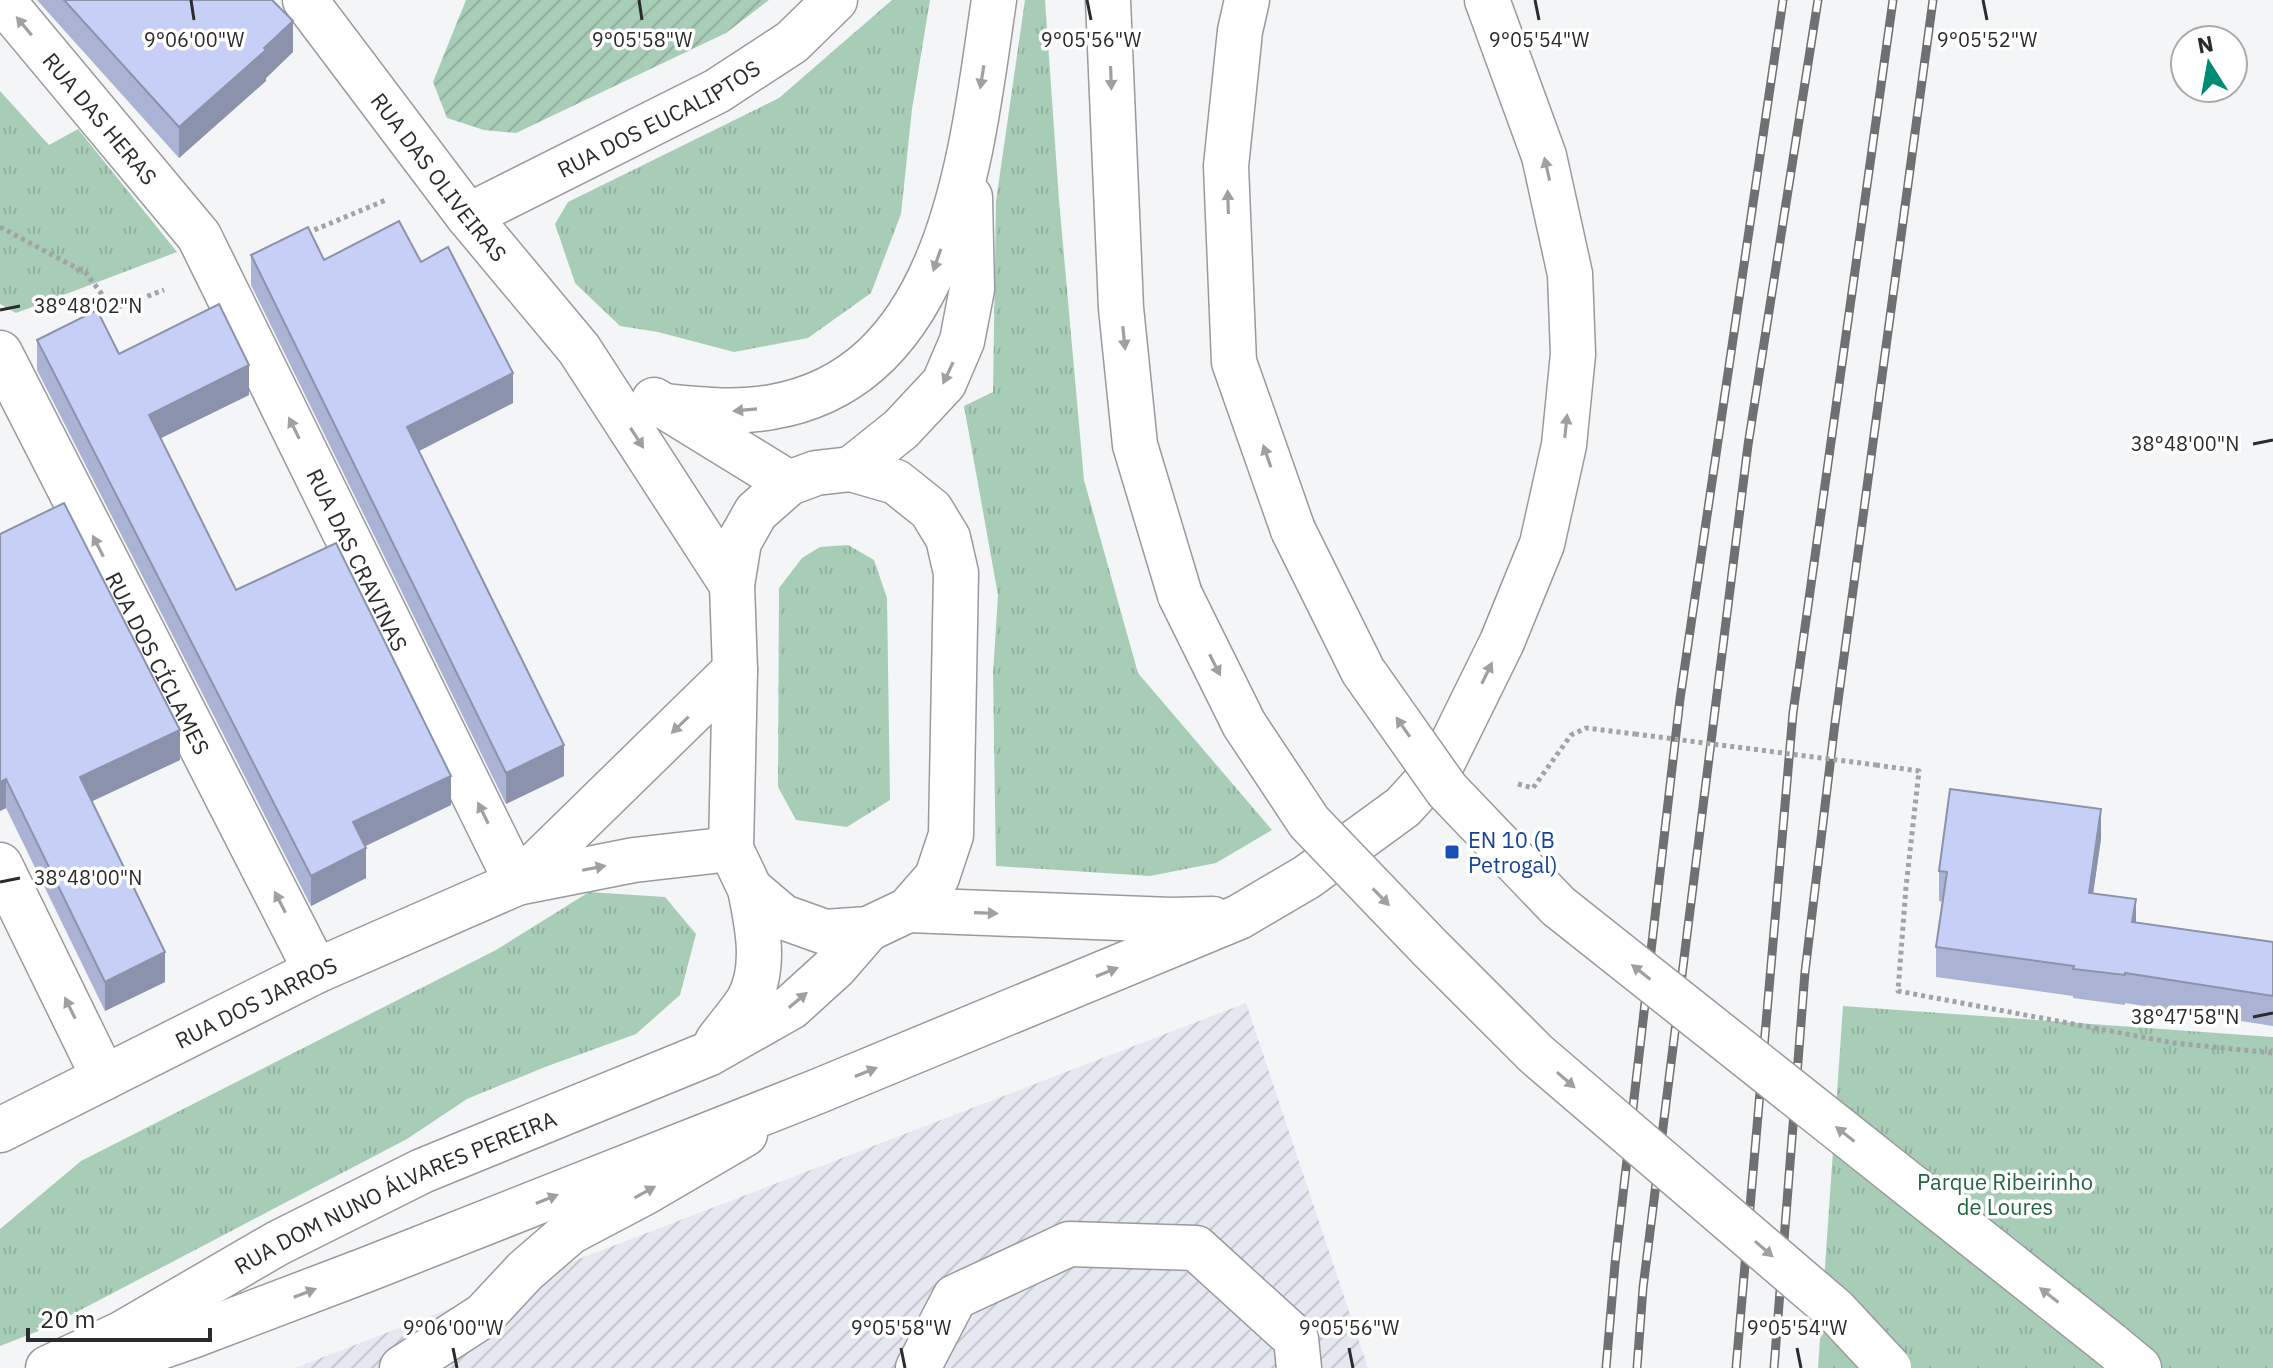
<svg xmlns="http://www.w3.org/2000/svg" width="2273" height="1368" font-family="'IBM Plex Sans',sans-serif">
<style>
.industrial{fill:url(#industrial-furrows)}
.grass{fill:url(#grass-tufts)}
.garden{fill:url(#garden-furrows)}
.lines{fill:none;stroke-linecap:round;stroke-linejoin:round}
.minor-casing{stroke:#9a9a9c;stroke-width:47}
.major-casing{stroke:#9a9a9c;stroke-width:47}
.highway-casing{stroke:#9a9a9c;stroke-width:47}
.path{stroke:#a2a3a4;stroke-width:5;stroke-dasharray:4 4;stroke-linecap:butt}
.minor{stroke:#fff;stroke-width:44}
.major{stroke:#fff;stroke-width:44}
.highway{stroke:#fff;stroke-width:44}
.rail-casing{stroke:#6f7071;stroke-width:9}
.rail{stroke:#fff;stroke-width:6;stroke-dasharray:18;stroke-linecap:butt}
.highway-bridge-casing{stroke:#9a9a9c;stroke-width:47;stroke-linecap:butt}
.path-bridge{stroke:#a2a3a4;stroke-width:5;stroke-dasharray:4 4;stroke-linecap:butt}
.highway-bridge{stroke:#fff;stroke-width:44}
.wall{fill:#aab3d4}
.shaded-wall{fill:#8b92ac}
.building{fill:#c6d0f6;stroke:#8b92ac;stroke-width:2}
.oneway{fill:#a0a0a0}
.ticks{fill:none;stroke:#2b2b2c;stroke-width:3}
.transit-dot{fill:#1a4fb4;stroke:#fff;stroke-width:3}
.labels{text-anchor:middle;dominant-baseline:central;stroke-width:7;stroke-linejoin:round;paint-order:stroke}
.street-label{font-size:22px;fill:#2b2b2c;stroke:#fff}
.transit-label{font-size:22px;fill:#164399;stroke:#fff;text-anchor:start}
.park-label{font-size:22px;fill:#236444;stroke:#fff}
.ticks-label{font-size:20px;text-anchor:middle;fill:#2b2b2c;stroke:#fff;stroke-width:7;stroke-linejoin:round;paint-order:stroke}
</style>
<defs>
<pattern id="industrial-furrows" width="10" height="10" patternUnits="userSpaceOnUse" patternTransform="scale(2)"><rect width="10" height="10" fill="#e6e8f1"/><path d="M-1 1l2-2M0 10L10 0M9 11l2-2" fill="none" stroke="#c5c7cf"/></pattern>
<pattern id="grass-tufts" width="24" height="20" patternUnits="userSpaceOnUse" patternTransform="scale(2)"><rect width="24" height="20" fill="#a8cdb7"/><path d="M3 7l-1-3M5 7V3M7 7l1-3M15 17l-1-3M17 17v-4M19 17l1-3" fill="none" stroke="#91b09e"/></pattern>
<pattern id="garden-furrows" width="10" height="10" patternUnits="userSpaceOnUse" patternTransform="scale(2)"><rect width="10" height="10" fill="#a8cdb7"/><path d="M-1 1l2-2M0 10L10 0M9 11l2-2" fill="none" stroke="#91b09e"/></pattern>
</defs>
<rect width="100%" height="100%" fill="#f4f5f6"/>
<polygon class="industrial" points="1246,1003 1368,1368 295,1368"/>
<g class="grass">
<polygon points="892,0 930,0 912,109 901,214 871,293 808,338 734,352 658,332 620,326 575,283 555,224 568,202 779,98"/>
<polygon points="1025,0 1045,0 1059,200 1084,480 1138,673 1272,830 1216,863 1150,876 996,866 993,674 998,595 964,406 993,392 996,201"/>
<polygon points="0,91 49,145 78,129 177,252 16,313 0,304"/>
<polygon points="848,545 874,560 887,598 890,800 847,827 796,820 778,787 779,588 802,558 820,547"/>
<polygon points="589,892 665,897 696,934 680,995 636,1034 545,1067 467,1099 407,1139 46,1328 0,1346 0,1229 81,1161 496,950"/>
<polygon points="1843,1006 2273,1037 2273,1368 1818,1368"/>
</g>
<polygon class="garden" points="466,0 769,0 726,33 516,133 484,130 447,118 433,82"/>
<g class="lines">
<g class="minor-casing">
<g id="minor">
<path id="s1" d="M 2,0 L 199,236 L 517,883"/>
<path id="s2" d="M 305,0 L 468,216 L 579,349 L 732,585"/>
<path id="s3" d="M 468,216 L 717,91 L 792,42 L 835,0"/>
<path id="s4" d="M 0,353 L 316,971"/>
<polyline points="654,400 789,483"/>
<polyline points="0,865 104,1078"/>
<polyline points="517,883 735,670"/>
<path id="s5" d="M 0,1130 L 316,971 L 517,883 L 634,860 L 731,849"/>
<polyline points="402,1368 484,1315 525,1271 570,1232 644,1193 745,1134"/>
<polyline points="918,1368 955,1297 1069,1244 1196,1248 1296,1339 1299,1368"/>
</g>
</g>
<g class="major-casing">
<g id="major">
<path d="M 662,406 C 699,409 735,414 772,407 C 954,376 972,146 994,0"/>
<polygon points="851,469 896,482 931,510 948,538 956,573 951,835 937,877 908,910 868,929 825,932 783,917 750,889 731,849 735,670 732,585 739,542 756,512 789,483 816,473"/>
<polyline points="851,469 901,429 944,383 962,341 972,289 970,197"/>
<polyline points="908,910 1171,920 1213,919"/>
<path d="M 717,1042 C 727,1028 739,1015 748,1001 C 767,967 757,924 750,889"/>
<path id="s6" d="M 48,1368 L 121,1334 L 278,1243 L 422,1171 L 708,1054 L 791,1007 L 835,967 L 868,929"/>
<polyline points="100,1368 192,1336 368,1269 816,1092 1239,917 1307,877 1403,807 1442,764 1502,642 1542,544 1564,445 1573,354 1570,274 1544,156 1487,0"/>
</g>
</g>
<g class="highway-casing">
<g id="highway">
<polyline points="1108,0 1121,308 1135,445 1180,595"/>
<polyline points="1247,0 1240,31 1226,166 1234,362 1293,530"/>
<polyline points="2110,1344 2139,1368"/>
</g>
</g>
<g class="path">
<polyline points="0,227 86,273 101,293 110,310"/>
<polyline points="307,233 386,200"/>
<polyline points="95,316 164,290"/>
<polyline points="1876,765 1919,771 1906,887 1898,991 2174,1043 2273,1053"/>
<polyline points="1518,784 1533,788 1571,735 1586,728 1635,734"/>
</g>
<use href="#minor" class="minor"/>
<use href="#major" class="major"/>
<use href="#highway" class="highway"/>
<g class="rail-casing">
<g id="rail">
<polyline points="1606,1368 1615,1264 1680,699 1783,0"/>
<polyline points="1637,1368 1643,1288 1748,445 1818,0"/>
<polyline points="1736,1368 1793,713 1893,0"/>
<polyline points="1774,1368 1805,972 1835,723 1933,0"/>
</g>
</g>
<use href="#rail" class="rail"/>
<g class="highway-bridge-casing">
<g id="highway-bridge">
<polyline points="1293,530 1363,671 1447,790 1558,906 2110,1344"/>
<polyline points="1180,595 1244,724 1309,822 1430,948 1536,1054 1835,1310 1889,1368"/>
</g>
</g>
<polyline class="path-bridge" points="1635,734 1876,765"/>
<use href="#highway-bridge" class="highway-bridge"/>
</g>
<g class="wall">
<polygon points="37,0 272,0 293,52 266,78 266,81 179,158"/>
<polygon points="251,255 324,260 513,403 419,451 564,776 506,804 251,285"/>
<polygon points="37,340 119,354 249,395 161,438 236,590 451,805 365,846 366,878 311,906 37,370"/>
<polygon points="0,534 180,760 92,801 165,982 105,1011 6,808 0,811"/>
<polygon points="2101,839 2093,893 2136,922 2273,942 2273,1026 2125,1003 2125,1005 2073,998 2073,996 1936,977 1936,947 1943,902 1939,901 1939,871"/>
</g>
<g class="shaded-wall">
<polygon points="293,21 293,52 266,78 266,81 179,158 179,127"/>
<polygon points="249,365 249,395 149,444 149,415"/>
<polygon points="513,373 513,403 407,457 407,427"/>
<polygon points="180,730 180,760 80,807 80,777"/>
<polygon points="564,745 564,776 506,804 506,773"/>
<polygon points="451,776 451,805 353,852 353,822"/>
<polygon points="6,779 6,808 0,811 0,782"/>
<polygon points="2101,809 2101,839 2089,922 2089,893"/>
<polygon points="366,848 366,878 311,906 311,876"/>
<polygon points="2136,899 2136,929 2132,922"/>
<polygon points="165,952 165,982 105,1011 105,982"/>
</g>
<g class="building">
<polygon points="64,0 272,0 293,21 264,48 266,50 179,127"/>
<polygon points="399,221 421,262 448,247 513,373 407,427 564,745 506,773 251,255 308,227 324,260"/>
<polygon points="219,304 249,365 149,415 236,590 336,543 451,776 353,822 366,848 311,876 37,340 97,310 119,354"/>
<polygon points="64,503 180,730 80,777 165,952 105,982 6,779 0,782 0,534"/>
<polygon points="1950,789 2101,809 2089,893 2136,899 2132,922 2273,942 2273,996 2125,973 2125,975 2073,969 2074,966 1936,947 1947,872 1939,871"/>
</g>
<defs><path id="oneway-solid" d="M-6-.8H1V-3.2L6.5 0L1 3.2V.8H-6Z" transform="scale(2)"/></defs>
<g class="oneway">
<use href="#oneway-solid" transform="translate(24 26) rotate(-130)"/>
<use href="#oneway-solid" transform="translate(982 77) rotate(99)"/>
<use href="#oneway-solid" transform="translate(1111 78) rotate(88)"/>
<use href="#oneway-solid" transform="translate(1547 169) rotate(-103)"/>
<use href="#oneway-solid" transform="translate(1228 202) rotate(-92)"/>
<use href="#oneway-solid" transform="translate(937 260) rotate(109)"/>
<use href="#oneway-solid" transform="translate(1124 338) rotate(84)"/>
<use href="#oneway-solid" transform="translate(948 373) rotate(115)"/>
<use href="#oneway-solid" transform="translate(745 410) rotate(175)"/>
<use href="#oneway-solid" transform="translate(1566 426) rotate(-84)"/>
<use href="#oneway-solid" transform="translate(294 428) rotate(-116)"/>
<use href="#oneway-solid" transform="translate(637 438) rotate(57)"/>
<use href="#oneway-solid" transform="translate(1267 456) rotate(-109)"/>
<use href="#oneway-solid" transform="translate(98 546) rotate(-117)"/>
<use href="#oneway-solid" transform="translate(1215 665) rotate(63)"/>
<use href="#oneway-solid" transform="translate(1487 673) rotate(-64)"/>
<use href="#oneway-solid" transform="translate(680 725) rotate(136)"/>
<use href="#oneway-solid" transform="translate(1403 727) rotate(-125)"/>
<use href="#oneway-solid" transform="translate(483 813) rotate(-116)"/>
<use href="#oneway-solid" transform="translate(594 868) rotate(-11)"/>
<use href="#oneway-solid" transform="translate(1381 897) rotate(46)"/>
<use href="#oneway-solid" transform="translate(280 902) rotate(-117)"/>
<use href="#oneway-solid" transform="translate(986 913) rotate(2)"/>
<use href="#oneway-solid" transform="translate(1107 972) rotate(-22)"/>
<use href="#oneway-solid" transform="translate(1641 972) rotate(-142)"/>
<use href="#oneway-solid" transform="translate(798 1000) rotate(-40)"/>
<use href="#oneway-solid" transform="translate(70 1008) rotate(-116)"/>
<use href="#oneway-solid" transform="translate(866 1072) rotate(-22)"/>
<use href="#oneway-solid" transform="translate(1566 1080) rotate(41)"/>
<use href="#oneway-solid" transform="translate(1845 1134) rotate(-142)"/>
<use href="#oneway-solid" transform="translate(645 1192) rotate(-29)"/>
<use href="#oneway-solid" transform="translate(547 1199) rotate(-22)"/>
<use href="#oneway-solid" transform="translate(1764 1249) rotate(41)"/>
<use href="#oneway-solid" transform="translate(305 1293) rotate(-21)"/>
<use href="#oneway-solid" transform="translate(2049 1295) rotate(-142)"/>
</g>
<path class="ticks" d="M 191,0 L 194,20M 639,0 L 642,20M 1087,0 L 1091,20M 1535,0 L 1539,20M 1983,0 L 1987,20M 0,310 L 20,306M 2253,444 L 2273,440M 0,882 L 20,878M 2253,1017 L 2273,1013M 453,1348 L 457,1368M 901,1348 L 905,1368M 1349,1348 L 1353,1368M 1797,1348 L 1801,1368"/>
<rect class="transit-dot" x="1444" y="844" width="16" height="16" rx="4"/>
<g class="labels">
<g class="street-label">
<text stroke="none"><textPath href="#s1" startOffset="154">RUA DAS HERAS</textPath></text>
<text stroke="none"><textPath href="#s3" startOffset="214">RUA DOS EUCALIPTOS</textPath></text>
<text stroke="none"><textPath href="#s2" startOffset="222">RUA DAS OLIVEIRAS</textPath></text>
<text stroke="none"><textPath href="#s1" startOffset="668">RUA DAS CRAVINAS</textPath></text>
<text stroke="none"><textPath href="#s4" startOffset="348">RUA DOS CÍCLAMES</textPath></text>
<text stroke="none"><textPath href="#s5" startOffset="286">RUA DOS JARROS</textPath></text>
<text stroke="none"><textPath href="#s6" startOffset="390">RUA DOM NUNO ÁLVARES PEREIRA</textPath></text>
</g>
<g class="transit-label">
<text x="1468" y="839">EN 10 (B<tspan x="1468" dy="25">Petrogal)</tspan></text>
</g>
<g class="park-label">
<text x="2005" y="1181">Parque Ribeirinho<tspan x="2005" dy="25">de Loures</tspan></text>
</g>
</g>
<g class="ticks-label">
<text x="194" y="47">9°06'00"W</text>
<text x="642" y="47">9°05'58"W</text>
<text x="1091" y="47">9°05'56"W</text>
<text x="1539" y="47">9°05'54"W</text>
<text x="1987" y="47">9°05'52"W</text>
<text x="88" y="313">38°48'02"N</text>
<text x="2185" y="451">38°48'00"N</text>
<text x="88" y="885">38°48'00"N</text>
<text x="2185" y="1024">38°47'58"N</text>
<text x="453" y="1335">9°06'00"W</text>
<text x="901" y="1335">9°05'58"W</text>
<text x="1349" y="1335">9°05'56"W</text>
<text x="1797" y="1335">9°05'54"W</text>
</g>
<g transform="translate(2209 64) rotate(349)"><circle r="38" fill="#ffffff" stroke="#aaaaab" stroke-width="2"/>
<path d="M0-6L14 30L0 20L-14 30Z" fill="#008c74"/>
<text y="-12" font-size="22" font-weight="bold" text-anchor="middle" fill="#2b2b2c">N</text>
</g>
<path d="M28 1328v12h182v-12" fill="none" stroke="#2b2b2c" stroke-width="4"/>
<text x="40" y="1328" font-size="24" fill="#2b2b2c" stroke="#ffffff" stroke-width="6" paint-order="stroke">20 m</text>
</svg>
